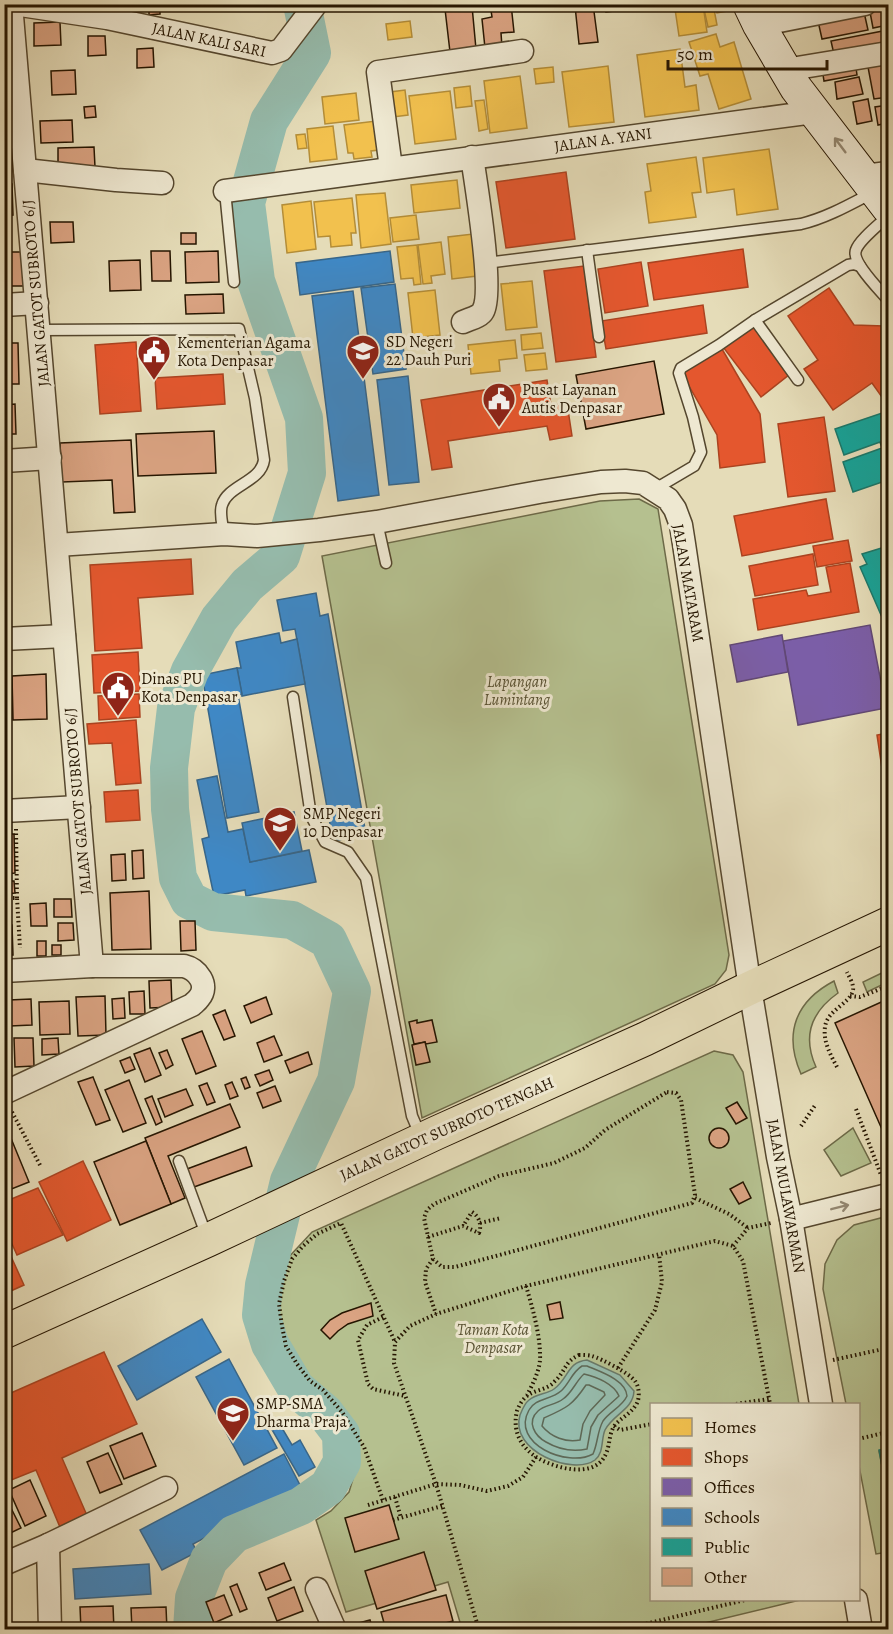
<svg xmlns="http://www.w3.org/2000/svg" width="893" height="1634" font-family="Alegreya,serif">
<style>
.green{fill:#b5c08f;stroke:#6d6a48;stroke-width:1.5}
.water{fill:#96bcad;stroke:#697968;stroke-width:1.5}
.homes{fill:#f2c14e;stroke:#b48d37;stroke-width:1.5}
.shops{fill:#e4572e;stroke:#ab4320;stroke-width:1.5}
.offices{fill:#7b5ea7;stroke:#614875;stroke-width:1.5}
.schools{fill:#3f88c5;stroke:#37668a;stroke-width:1.5}
.public{fill:#17a398;stroke:#1b786a;stroke-width:1.5}
.lines{fill:none;stroke-linecap:round;stroke-linejoin:round}
.shore{stroke:#5e6856;stroke-width:1.5}
.river{stroke:#96bcad;stroke-width:38}
.building{fill:#daa382;stroke:#251500;stroke-width:1.5}
.service-casing{stroke:#55472e;stroke-width:13}
.minor-casing{stroke:#55472e;stroke-width:25}
.secondary-casing{stroke:#251500;stroke-width:34}
.trunk-casing{stroke:#251500;stroke-width:35}
.path{stroke:#251500;stroke-width:4;stroke-dasharray:1.5 3;stroke-linecap:butt}
.service{stroke:#eee8d1;stroke-width:10}
.minor{stroke:#eee8d1;stroke-width:22}
.secondary{stroke:#eee8d1;stroke-width:32}
.trunk{stroke:#e5dcb8;stroke-width:33}
.oneway{stroke:#948973}
.labels{text-anchor:middle;dominant-baseline:central;stroke-width:6;stroke-linejoin:round;paint-order:stroke}
.street-label{font-size:16px;fill:#251500;stroke:#eee8d1}
.poi-label{font-size:16px;fill:#251500;stroke:#eee8d1;text-anchor:start}
.park-label{font-size:16px;font-style:italic;fill:#575132;stroke:#eee8d1}
</style>
<rect width="100%" height="100%" fill="#e5dcb8"/>
<filter id="stains"><feTurbulence type="fractalNoise" baseFrequency=".00333" numOctaves="4"/><feColorMatrix values="0 0 0 0 .2 0 0 0 0 .09 0 0 0 0 .02 0 0 0 .5 -.17"/></filter>
<radialGradient id="worn" r=".72"><stop offset=".6" stop-color="#630" stop-opacity="0"/><stop offset="1" stop-color="#630" stop-opacity=".3"/></radialGradient>
<g class="green">
<polygon points="639,499 658,509 729,955 726,970 715,984 422,1118 322,556 600,501"/>
<polygon points="888,970 888,982 867,992 863,982"/>
<path d="M 834,981 L 838,993 C 811,1012 802,1036 816,1067 L 801,1074 C 783,1033 796,1001 834,981 Z"/>
<polygon points="714,1051 733,1055 743,1072 799,1404 652,1404 652,1600 800,1600 680,1629 462,1629 448,1582 346,1612 316,1520 331,1511 349,1492 356,1469 355,1446 340,1415 322,1393 308,1383 283,1347 275,1302 287,1259 312,1232"/>
<polygon points="853,1128 871,1163 841,1176 824,1150"/>
<polygon points="888,1216 888,1448 879,1451 888,1498 888,1552 876,1554 859,1466 858,1404 846,1404 823,1289 825,1264 837,1240 854,1225"/>
</g>
<path class="water" d="M 587,1360 L 620,1375 L 634,1391 C 633,1410 613,1414 605,1430 C 601,1439 604,1453 595,1460 C 573,1476 509,1451 520,1415 C 522,1410 525,1403 529,1400 C 536,1394 547,1394 554,1389 C 569,1378 567,1362 587,1360 Z"/>
<g class="homes">
<polygon points="713,4 717,25 708,27 703,5"/>
<polygon points="715,4 727,4 728,11 717,13"/>
<polygon points="703,5 707,32 679,36 675,9"/>
<polygon points="410,21 412,37 388,40 386,24"/>
<polygon points="716,34 720,47 734,42 751,99 719,109 708,74 700,76 689,42"/>
<polygon points="680,49 685,87 696,85 699,110 645,117 637,55"/>
<polygon points="608,66 614,122 569,127 562,72"/>
<polygon points="553,67 554,82 536,84 534,69"/>
<polygon points="520,76 527,128 490,133 484,81"/>
<polygon points="470,86 472,106 456,108 454,88"/>
<polygon points="405,90 408,115 393,117 390,92"/>
<polygon points="450,91 456,139 415,144 409,96"/>
<polygon points="356,93 359,120 325,124 322,97"/>
<polygon points="484,100 488,129 479,131 475,101"/>
<polygon points="376,121 379,150 371,151 372,157 354,159 353,153 348,153 344,125"/>
<polygon points="333,126 337,159 310,162 307,129"/>
<polygon points="305,134 307,148 298,149 296,135"/>
<polygon points="769,149 778,209 737,215 734,189 707,193 703,158"/>
<polygon points="696,157 701,192 692,193 696,217 649,223 645,192 651,191 647,164"/>
<polygon points="457,180 460,208 414,213 411,185"/>
<polygon points="385,193 391,244 361,248 356,195"/>
<polygon points="352,198 356,233 351,233 352,245 331,247 330,236 318,237 314,202"/>
<polygon points="311,201 316,249 287,253 282,205"/>
<polygon points="416,215 419,239 393,242 390,218"/>
<polygon points="473,234 477,276 452,279 448,237"/>
<polygon points="441,242 445,274 431,276 432,283 423,284 418,245"/>
<polygon points="417,245 421,284 414,285 413,278 401,279 397,247"/>
<polygon points="532,281 537,327 506,330 501,284"/>
<polygon points="435,290 440,335 413,338 408,293"/>
<polygon points="541,333 543,348 522,350 521,335"/>
<polygon points="515,340 517,358 499,360 500,371 471,374 468,345"/>
<polygon points="545,353 547,369 526,371 524,355"/>
</g>
<g class="shops">
<polygon points="566,172 575,239 506,248 496,182"/>
<polygon points="743,249 748,287 654,300 648,263"/>
<polygon points="641,262 648,306 605,313 598,269"/>
<polygon points="584,266 596,357 556,362 544,271"/>
<polygon points="829,288 854,325 884,326 888,332 888,397 884,400 872,383 833,410 804,369 818,360 788,316"/>
<polygon points="703,305 707,333 606,349 601,321"/>
<polygon points="753,325 790,374 761,397 723,347"/>
<polygon points="136,342 141,411 100,414 95,345"/>
<polygon points="722,349 760,414 765,462 720,468 717,435 681,372"/>
<polygon points="223,374 225,404 157,409 155,378"/>
<polygon points="547,380 551,405 567,403 572,436 550,440 547,426 448,441 452,467 432,470 421,400"/>
<polygon points="824,417 835,491 788,497 778,424"/>
<polygon points="826,499 833,539 742,556 734,516"/>
<polygon points="848,540 852,561 817,567 813,546"/>
<polygon points="813,554 818,585 755,596 749,566"/>
<polygon points="191,559 193,594 138,598 142,648 95,651 90,565"/>
<polygon points="850,563 859,612 758,630 753,599 806,590 808,596 831,592 826,567"/>
<polygon points="138,652 140,691 94,693 92,655"/>
<polygon points="139,694 140,717 99,720 98,696"/>
<polygon points="136,720 141,783 116,785 112,743 89,744 87,724"/>
<polygon points="888,733 888,774 883,775 877,735"/>
<polygon points="138,790 140,820 106,822 104,792"/>
<polygon points="83,1161 111,1220 67,1241 39,1182"/>
<polygon points="38,1188 63,1235 17,1255 4,1226 4,1202"/>
<polygon points="4,1241 24,1285 4,1294"/>
<polygon points="104,1352 137,1424 62,1458 89,1520 62,1532 36,1470 4,1483 4,1396"/>
</g>
<g class="offices">
<polygon points="870,625 886,708 798,725 783,641"/>
<polygon points="782,635 788,672 737,682 730,645"/>
</g>
<g class="schools">
<polygon points="390,251 394,282 300,295 296,263"/>
<polygon points="395,284 406,369 373,374 361,288"/>
<polygon points="353,291 379,495 338,501 312,296"/>
<polygon points="408,376 419,482 389,485 377,380"/>
<polygon points="316,593 320,616 328,614 366,835 333,841 295,629 283,631 277,600"/>
<polygon points="279,633 281,643 297,639 305,684 242,696 237,668 241,668 236,642"/>
<polygon points="237,668 242,694 238,695 259,812 227,818 202,675"/>
<polygon points="217,776 228,832 243,829 250,862 309,850 316,882 246,896 245,890 214,896 202,839 209,837 197,780"/>
<polygon points="294,812 302,851 250,862 242,823"/>
<polygon points="202,1319 221,1352 137,1400 118,1366"/>
<polygon points="229,1359 277,1448 244,1465 196,1377"/>
<polygon points="279,1423 292,1445 300,1440 315,1467 299,1476 271,1428"/>
<polygon points="284,1454 301,1487 193,1544 197,1552 162,1570 140,1530"/>
<polygon points="149,1564 151,1594 75,1599 73,1569"/>
</g>
<g class="public">
<polygon points="888,411 888,480 853,492 843,462 882,448 880,442 844,455 835,429"/>
<polygon points="888,546 888,631 860,567 867,564 862,554"/>
<polygon points="888,1448 888,1498 879,1450"/>
</g>
<g class="lines">
<g class="shore">
<path d="M 582,1366 L 587,1366 C 601,1372 626,1380 627,1396 C 622,1407 610,1411 603,1421 C 597,1432 598,1443 593,1454 C 568,1468 510,1444 529,1410 C 535,1398 551,1400 561,1391 C 569,1384 572,1372 582,1366 Z"/>
<path d="M 584,1374 C 597,1377 614,1384 619,1396 L 598,1415 L 591,1427 L 587,1449 C 573,1452 558,1449 546,1442 C 535,1436 526,1422 538,1411 C 544,1405 556,1405 563,1399 C 572,1393 576,1381 584,1374 Z"/>
<path d="M 589,1385 L 604,1392 L 605,1395 L 590,1411 L 583,1424 L 580,1440 C 566,1443 551,1437 542,1426 L 544,1418 C 566,1408 572,1406 586,1385 Z"/>
</g>
<polyline class="river" points="192,1630 194,1598 209,1560 234,1534 301,1506 328,1487 342,1462 341,1434 325,1413 296,1388 270,1344 261,1315 264,1285 289,1181 336,1081 352,991 328,940 292,920 213,912 189,900 178,878 170,809 169,768 176,708 190,671 219,619 247,585 281,556 307,473 304,418 256,281 246,203 269,121 312,53 302,4"/>
</g>
<g class="building">
<polygon points="149,4 160,4 160,14 149,15"/>
<polygon points="490,4 511,4 514,32 501,33 502,47 485,48 482,19 492,17"/>
<polygon points="546,4 574,4 546,8"/>
<polygon points="593,4 598,42 579,44 575,6"/>
<polygon points="605,4 667,4 667,5 606,12"/>
<polygon points="472,6 476,49 450,52 445,9"/>
<polygon points="886,9 888,25 873,28 870,12"/>
<polygon points="864,12 868,30 822,39 818,21"/>
<polygon points="60,22 61,45 34,46 34,23"/>
<polygon points="888,30 888,49 835,59 831,41"/>
<polygon points="88,36 105,36 106,55 88,56"/>
<polygon points="153,48 154,67 137,68 137,49"/>
<polygon points="855,61 857,75 824,81 822,68"/>
<polygon points="888,63 888,97 874,99 868,67"/>
<polygon points="75,70 76,94 52,95 51,71"/>
<polygon points="859,77 863,94 837,99 835,82"/>
<polygon points="4,97 14,97 15,138 4,138"/>
<polygon points="868,99 872,121 857,124 853,102"/>
<polygon points="888,105 888,123 878,125 875,107"/>
<polygon points="95,106 96,117 85,118 84,107"/>
<polygon points="72,120 73,142 41,143 40,121"/>
<polygon points="94,147 95,167 58,168 58,148"/>
<polygon points="4,184 12,184 13,215 4,216"/>
<polygon points="50,222 73,222 74,242 51,243"/>
<rect x="181" y="233" width="15" height="11"/>
<polygon points="151,251 170,251 171,281 152,281"/>
<polygon points="218,251 219,282 186,283 185,252"/>
<polygon points="4,252 23,252 24,286 5,286"/>
<polygon points="140,260 141,290 110,291 109,261"/>
<polygon points="223,294 224,313 186,314 185,295"/>
<polygon points="4,343 18,343 19,384 4,384"/>
<polygon points="654,361 664,414 586,429 576,375"/>
<polygon points="15,404 16,434 4,434 4,405"/>
<polygon points="214,431 216,473 138,476 136,434"/>
<polygon points="131,440 135,512 114,513 112,480 62,482 60,443"/>
<polygon points="46,674 47,719 13,720 12,676"/>
<polygon points="4,834 14,834 15,873 4,874"/>
<polygon points="143,850 144,878 133,879 132,851"/>
<polygon points="125,854 126,880 112,881 111,855"/>
<polygon points="4,881 14,881 15,893 4,894"/>
<polygon points="149,891 151,949 112,950 110,893"/>
<polygon points="54,899 71,899 72,917 54,917"/>
<polygon points="46,903 47,926 31,926 30,904"/>
<polygon points="180,921 195,921 196,950 181,951"/>
<polygon points="58,923 73,923 74,940 58,941"/>
<polygon points="12,925 13,955 4,955 4,926"/>
<rect x="37" y="941" width="9" height="15"/>
<rect x="52" y="945" width="9" height="10"/>
<polygon points="171,980 172,1007 150,1008 149,981"/>
<polygon points="144,991 145,1014 130,1014 129,992"/>
<polygon points="105,996 106,1035 78,1036 76,997"/>
<polygon points="266,997 272,1014 251,1023 244,1006"/>
<polygon points="124,998 125,1018 113,1019 112,999"/>
<polygon points="31,999 32,1025 10,1026 9,1000"/>
<polygon points="888,999 888,1143 835,1023"/>
<polygon points="69,1001 70,1034 40,1035 39,1002"/>
<polygon points="225,1010 235,1036 224,1040 213,1015"/>
<polygon points="417,1020 417,1023 432,1020 437,1042 426,1044 425,1042 414,1044 409,1022"/>
<polygon points="202,1031 216,1066 196,1074 182,1039"/>
<polygon points="274,1036 282,1055 264,1062 257,1043"/>
<polygon points="14,1038 33,1038 34,1066 15,1067"/>
<polygon points="58,1038 59,1054 42,1055 42,1039"/>
<polygon points="425,1042 430,1062 416,1065 412,1045"/>
<polygon points="150,1048 161,1075 145,1082 134,1054"/>
<polygon points="167,1050 173,1065 166,1069 159,1053"/>
<polygon points="308,1052 312,1064 290,1073 285,1061"/>
<polygon points="130,1057 135,1069 125,1073 120,1061"/>
<polygon points="269,1070 273,1080 260,1086 255,1075"/>
<polygon points="93,1077 110,1120 96,1125 78,1082"/>
<polygon points="246,1077 250,1087 245,1089 241,1079"/>
<polygon points="129,1080 146,1123 123,1132 105,1090"/>
<polygon points="232,1082 238,1096 230,1099 225,1085"/>
<polygon points="207,1083 215,1102 207,1105 199,1086"/>
<polygon points="275,1086 281,1101 263,1108 257,1093"/>
<polygon points="186,1089 193,1105 165,1117 158,1099"/>
<polygon points="152,1096 162,1122 156,1125 145,1099"/>
<polygon points="737,1102 747,1118 736,1124 726,1108"/>
<polygon points="230,1104 240,1127 168,1156 185,1198 171,1204 145,1138"/>
<circle cx="719" cy="1138" r="10"/>
<polygon points="8,1131 29,1182 4,1192 4,1133"/>
<polygon points="146,1141 171,1204 120,1225 94,1162"/>
<polygon points="246,1147 252,1166 194,1187 187,1169"/>
<polygon points="743,1182 751,1198 739,1204 730,1189"/>
<polygon points="560,1302 563,1318 550,1320 547,1305"/>
<polygon points="371,1303 373,1316 348,1324 338,1331 330,1339 321,1330 330,1320 342,1313"/>
<polygon points="142,1433 156,1466 124,1479 110,1446"/>
<polygon points="108,1453 122,1484 100,1493 87,1462"/>
<polygon points="30,1480 46,1516 25,1526 9,1490"/>
<polygon points="6,1498 21,1528 4,1536 4,1499"/>
<polygon points="389,1505 399,1539 355,1552 345,1518"/>
<polygon points="424,1552 436,1590 377,1609 365,1571"/>
<polygon points="284,1563 291,1580 266,1590 259,1573"/>
<polygon points="237,1584 247,1609 240,1612 230,1587"/>
<polygon points="294,1587 303,1611 277,1621 268,1598"/>
<polygon points="224,1595 232,1615 214,1623 206,1602"/>
<polygon points="446,1595 453,1621 419,1630 386,1630 381,1612"/>
<polygon points="113,1606 114,1630 81,1630 80,1607"/>
<polygon points="166,1607 167,1630 132,1630 131,1608"/>
<polygon points="370,1620 373,1630 352,1630 351,1625"/>
</g>
<g class="lines">
<g class="service-casing">
<g id="service">
<polyline points="225,191 234,282"/>
<path d="M 888,216 C 881,223 859,240 856,250 C 851,262 880,290 888,300"/>
<polyline points="587,250 599,337"/>
<path d="M 486,263 L 801,224 C 826,218 849,205 872,193"/>
<polyline points="755,320 798,380"/>
<path d="M 39,330 L 239,329 L 255,398 L 264,460 C 261,482 228,485 222,505 C 219,514 223,526 224,534"/>
<polyline points="655,489 694,466 701,452 693,417 679,373 681,368 719,345 755,320 848,265 854,264 860,266"/>
<polyline points="377,522 386,563"/>
<polyline points="293,697 311,816 325,842 348,852 366,878 412,1116 421,1137"/>
<polyline points="179,1161 207,1237"/>
</g>
</g>
<g class="minor-casing">
<g id="minor">
<polyline points="11,4 92,966"/>
<polyline points="14,4 107,18 272,53 281,50 316,4"/>
<polyline points="759,25 865,4"/>
<polyline points="785,70 888,53"/>
<polyline points="391,168 378,72 522,51"/>
<polyline points="25,170 116,180 162,183"/>
<polyline points="864,176 888,173"/>
<polyline points="225,191 814,112"/>
<polyline points="4,305 37,303"/>
<path d="M 463,322 C 469,319 480,317 483,311 C 494,292 476,184 472,157"/>
<polyline points="4,461 50,458"/>
<polyline points="57,545 224,534 257,536 319,530 377,522 539,492 601,482 625,481 643,483 668,499 675,509 681,525 684,544 750,988 778,1157 791,1219 821,1404"/>
<polyline points="4,639 64,636"/>
<polyline points="4,811 79,807"/>
<path d="M 4,971 L 92,966 L 184,966 C 197,969 210,985 199,998 C 197,1001 194,1003 192,1005 L 4,1093"/>
<polyline points="791,1219 888,1195"/>
<polyline points="48,1545 50,1630"/>
<polyline points="4,1564 48,1545 166,1488"/>
<polyline points="317,1589 335,1630"/>
<polyline points="856,1600 861,1630"/>
</g>
</g>
<g class="secondary-casing">
<polyline id="secondary" points="749,4 759,25 796,88 888,208"/>
</g>
<g class="trunk-casing">
<polyline id="trunk" points="4,1332 208,1240 436,1133 645,1039 750,988 888,924"/>
</g>
<g class="path">
<polyline points="16,829 17,898"/>
<polyline points="4,898 17,898 20,948"/>
<polyline points="850,996 860,997 888,986"/>
<path d="M 837,1067 C 830,1054 823,1041 825,1027 C 827,1010 851,1003 853,990 C 854,984 849,977 847,972"/>
<polygon points="667,1092 676,1093 681,1100 695,1195 692,1203 455,1267 442,1267 433,1259 424,1218 427,1210 434,1204 499,1176 554,1163 585,1148 605,1130"/>
<polyline points="856,1109 881,1175"/>
<polyline points="12,1112 41,1167"/>
<polyline points="801,1126 816,1104"/>
<polyline points="695,1198 729,1214 748,1228"/>
<polyline points="480,1223 501,1218"/>
<path d="M 428,1237 L 463,1226 L 479,1233 C 482,1225 479,1216 472,1212 L 463,1226"/>
<polyline points="733,1246 748,1228 771,1223"/>
<polyline points="433,1259 426,1269 425,1282 436,1314"/>
<path d="M 526,1286 C 532,1306 540,1334 540,1355 C 541,1368 533,1384 527,1395"/>
<polyline points="383,1317 367,1325 358,1340 368,1384 373,1389 405,1396"/>
<path d="M 579,1355 C 583,1355 588,1355 592,1356 C 602,1359 629,1373 635,1381 C 639,1386 640,1397 637,1403 C 632,1413 622,1417 615,1425 C 609,1433 610,1443 607,1451 C 599,1476 568,1471 548,1463 C 525,1454 511,1435 517,1411 C 519,1405 523,1399 527,1396 C 536,1389 548,1390 555,1381 C 566,1371 564,1362 579,1355 Z"/>
<polyline points="833,1360 888,1348"/>
<polyline points="618,1368 655,1310 662,1282 659,1254"/>
<polyline points="736,1404 769,1399"/>
<polyline points="614,1426 620,1430 652,1424"/>
<polyline points="858,1439 888,1432"/>
<polyline points="395,1497 401,1518"/>
<polyline points="383,1500 364,1447 342,1412 323,1390 310,1381 297,1364 286,1346 282,1326 279,1304 284,1281 292,1259 303,1246 317,1234 341,1223 395,1342"/>
<polyline points="368,1505 436,1484 460,1485 487,1491 508,1486 523,1477 536,1457"/>
<polyline points="393,1520 442,1506"/>
<polyline points="479,1630 436,1484 394,1363 395,1342 410,1326 436,1314 526,1286 715,1241 733,1246 743,1261 770,1404"/>
<polyline points="620,1630 745,1600"/>
</g>
<use href="#service" class="service"/>
<use href="#minor" class="minor"/>
<use href="#secondary" class="secondary"/>
<use href="#trunk" class="trunk"/>
</g>
<defs><path id="oneway-shaft" d="M-6 0H5M1.5-3L5.5 0L1.5 3" fill="none" stroke-width="1.6" stroke-linecap="round" stroke-linejoin="round" transform="scale(1.5)"/></defs>
<g class="oneway">
<use href="#oneway-shaft" transform="translate(840 145) rotate(-127)"/>
<use href="#oneway-shaft" transform="translate(840 1207) rotate(-14)"/>
</g>
<defs>
<g id="school-pin" transform="scale(1.725)"><path d="M0 17L-7.5 6A9.5 9.5 0 1 1 7.5 6Z" fill="#8f2418" stroke="#eee8d1"/><path d="M0-5L7-2L0 1L-7-2ZM-4 1L0 2.5L4 1V4Q0 6-4 4Z" fill="#fff"/></g>
<g id="civic-pin" transform="scale(1.725)"><path d="M0 17L-7.5 6A9.5 9.5 0 1 1 7.5 6Z" fill="#8f2418" stroke="#eee8d1"/><path d="M-.6-6.5H3V-4.5H.6V-3L4-1V1h2V6H-6V1h2V-1L-.6-3ZM-1.2 2.5V6h2.4V2.5Z" fill="#fff"/></g>
</defs>
<g fill-rule="evenodd">
<use href="#school-pin" x="363" y="351"/>
<use href="#civic-pin" x="154" y="352"/>
<use href="#civic-pin" x="499" y="399"/>
<use href="#civic-pin" x="118" y="688"/>
<use href="#school-pin" x="280" y="823"/>
<use href="#school-pin" x="233" y="1413"/>
</g>
<g class="labels">
<g class="street-label">
<text transform="translate(209 40) rotate(12)">JALAN KALI SARI</text>
<text transform="translate(603 140) rotate(-8)">JALAN A. YANI</text>
<text transform="translate(36 293) rotate(-95)">JALAN GATOT SUBROTO 6/J</text>
<text transform="translate(688 583) rotate(80)">JALAN MATARAM</text>
<text transform="translate(78 801) rotate(-95)">JALAN GATOT SUBROTO 6/J</text>
<text transform="translate(447 1129) rotate(-24)">JALAN GATOT SUBROTO TENGAH</text>
<text transform="translate(786 1196) rotate(80)">JALAN MULAWARMAN</text>
</g>
<g class="poi-label">
<text x="386" y="342">SD Negeri<tspan x="386" dy="18">22 Dauh Puri</tspan></text>
<text x="177" y="343">Kementerian Agama<tspan x="177" dy="18">Kota Denpasar</tspan></text>
<text x="522" y="390">Pusat Layanan<tspan x="522" dy="18">Autis Denpasar</tspan></text>
<text x="141" y="679">Dinas PU<tspan x="141" dy="18">Kota Denpasar</tspan></text>
<text x="303" y="814">SMP Negeri<tspan x="303" dy="18">10 Denpasar</tspan></text>
<text x="256" y="1404">SMP-SMA<tspan x="256" dy="18">Dharma Praja</tspan></text>
</g>
<g class="park-label">
<text x="517" y="682">Lapangan<tspan x="517" dy="18">Lumintang</tspan></text>
<text x="493" y="1330">Taman Kota<tspan x="493" dy="18">Denpasar</tspan></text>
</g>
</g>
<rect width="893" height="1634" fill="none" stroke="#e5dcb8" stroke-width="24"/>
<rect x="6" y="6" width="881" height="1622" fill="none" stroke="#251500" stroke-width="3"/>
<rect x="12" y="12" width="869" height="1610" fill="none" stroke="#251500" stroke-width="1.5"/>
<rect x="650" y="1403" width="210" height="198" fill="#eee8d1" stroke="#9e947d" stroke-width="1.5"/>
<rect x="662" y="1418" width="30" height="18" fill="#f2c14e" stroke="#9e947d" stroke-width="1.5"/>
<text x="704" y="1433" font-size="18" fill="#251500">Homes</text>
<rect x="662" y="1448" width="30" height="18" fill="#e4572e" stroke="#9e947d" stroke-width="1.5"/>
<text x="704" y="1463" font-size="18" fill="#251500">Shops</text>
<rect x="662" y="1478" width="30" height="18" fill="#7b5ea7" stroke="#9e947d" stroke-width="1.5"/>
<text x="704" y="1493" font-size="18" fill="#251500">Offices</text>
<rect x="662" y="1508" width="30" height="18" fill="#3f88c5" stroke="#9e947d" stroke-width="1.5"/>
<text x="704" y="1523" font-size="18" fill="#251500">Schools</text>
<rect x="662" y="1538" width="30" height="18" fill="#17a398" stroke="#9e947d" stroke-width="1.5"/>
<text x="704" y="1553" font-size="18" fill="#251500">Public</text>
<rect x="662" y="1568" width="30" height="18" fill="#daa382" stroke="#9e947d" stroke-width="1.5"/>
<text x="704" y="1583" font-size="18" fill="#251500">Other</text>
<path d="M668 60v9h159v-9" fill="none" stroke="#251500" stroke-width="3"/>
<text x="677" y="60" font-size="18" fill="#251500" stroke="#eee8d1" stroke-width="4.5" paint-order="stroke">50 m</text>
<rect width="100%" height="100%" filter="url(#stains)"/>
<rect width="100%" height="100%" fill="url(#worn)"/>
</svg>
